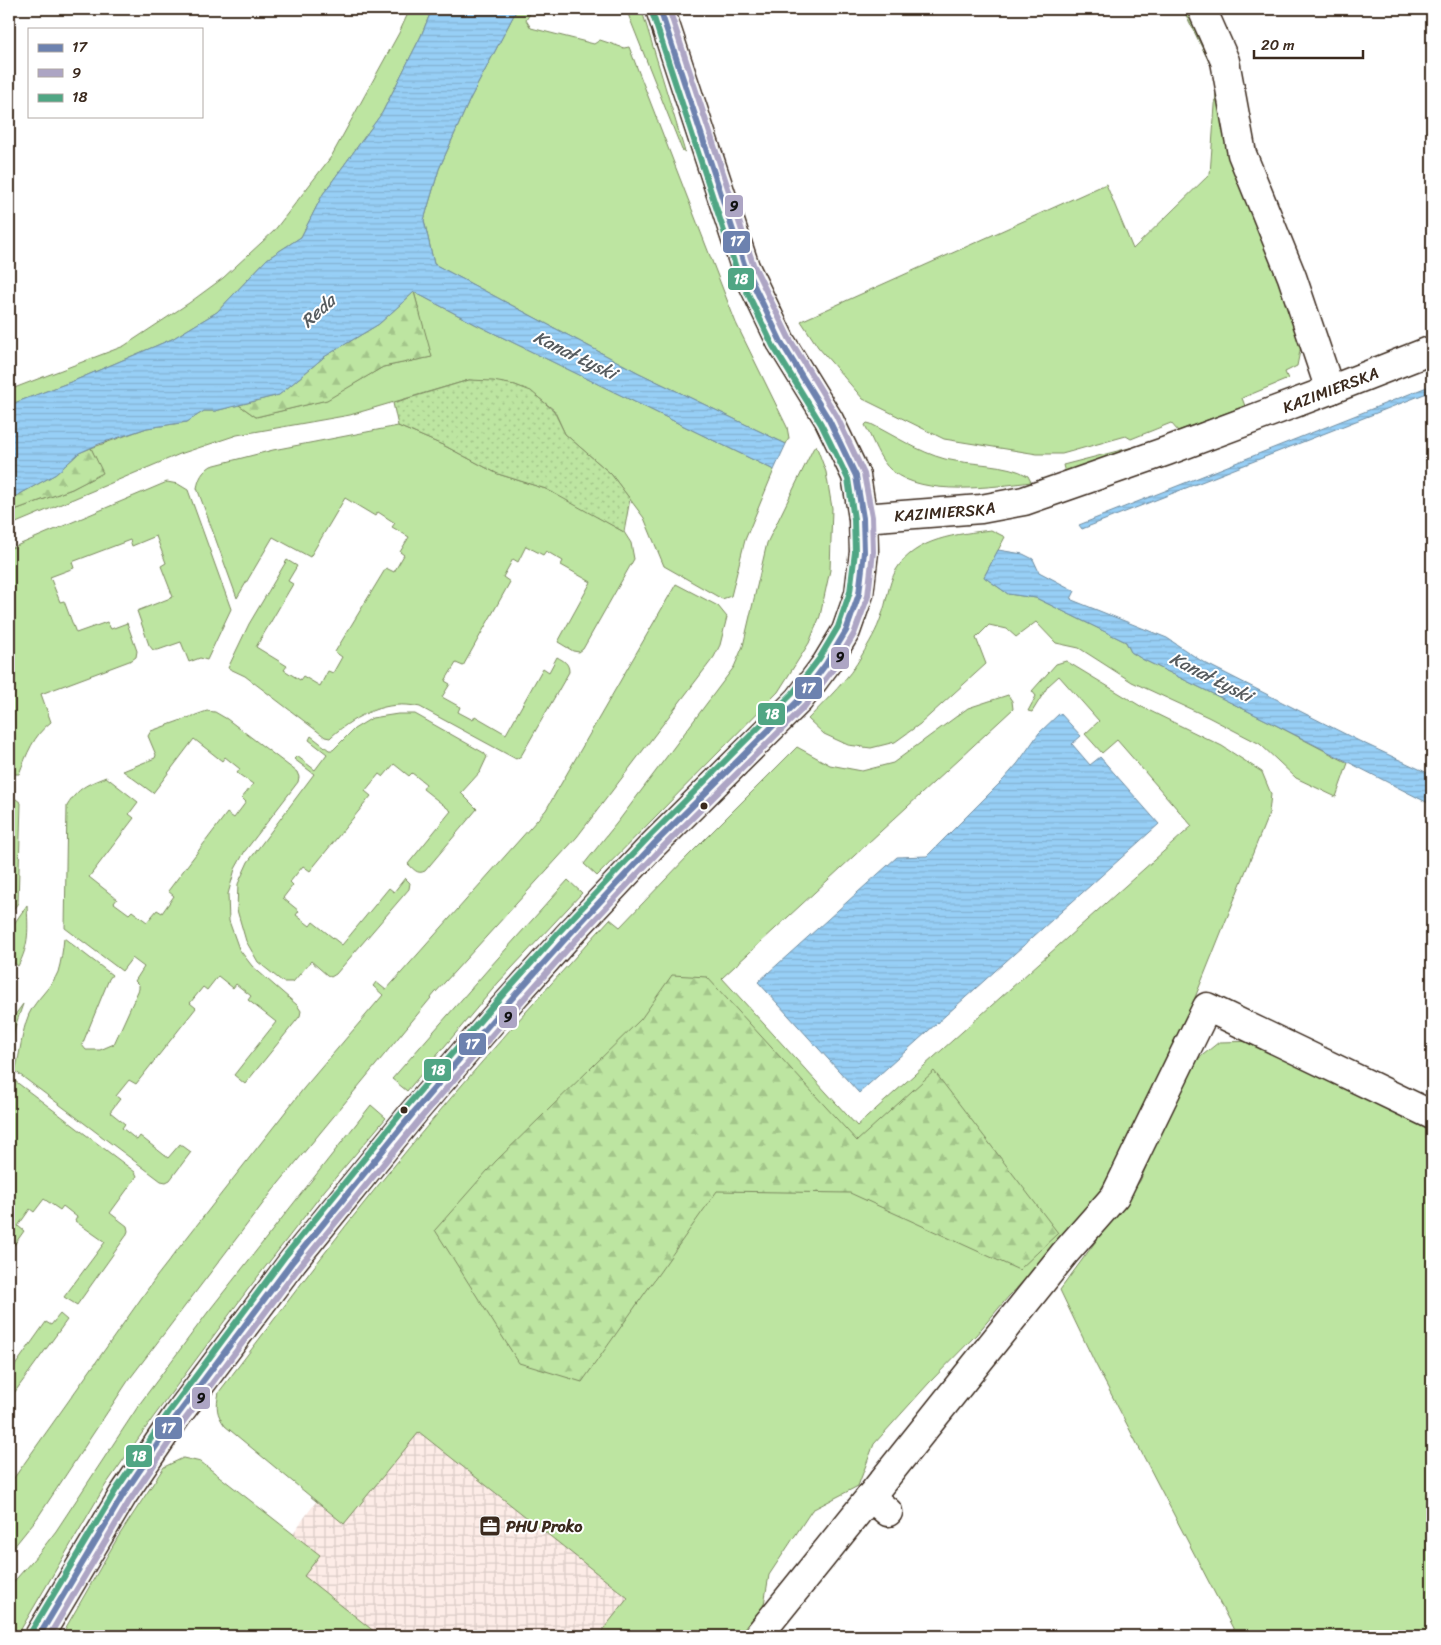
<svg xmlns="http://www.w3.org/2000/svg" width="1441" height="1645" font-family="Sriracha,sans-serif">
<style>
.industrial{fill:url(#industrial-grid)}
.grass{fill:#bde5a1;stroke:#7c8860}
.forest{fill:url(#forest-firs);stroke:#7c8860}
.park{fill:url(#park-dots);stroke:#7c8860}
.water{fill:url(#water-rules);stroke:#728da0}
.lines{fill:none;stroke-linecap:round;stroke-linejoin:round}
.street-casing{stroke:#3b2a1e;stroke-width:31}
.secondary-casing{stroke:#3b2a1e;stroke-width:31}
.street{stroke:#fff;stroke-width:28}
.secondary{stroke:#fff;stroke-width:28}
.bus-1-casing{stroke:#fff;stroke-width:10}
.bus-2-casing{stroke:#fff;stroke-width:10}
.bus-3-casing{stroke:#fff;stroke-width:10}
.bus-1{stroke:#6d82af;stroke-width:6}
.bus-2{stroke:#ada5c4;stroke-width:6}
.bus-3{stroke:#50a684;stroke-width:6}
.bus-dot{fill:#3b2a1e;stroke:#fff;stroke-width:2}
.labels{text-anchor:middle;dominant-baseline:central;stroke-width:4;stroke-linejoin:round;paint-order:stroke}
.street-label{font-size:16px;fill:#3b2a1e;stroke:#fff}
.poi-label{font-size:16px;font-weight:bold;fill:#3b2a1e;stroke:#fff;text-anchor:start}
.water-label{font-size:18px;font-style:italic;fill:#575c5f;stroke:#fff}
.line-badge{stroke:#fff;stroke-width:2}
.badge-label{font-size:14px;text-anchor:middle;font-weight:bold;fill:#fff}
.pale-badge-label{font-size:14px;text-anchor:middle;font-weight:bold;fill:#111}
</style>
<defs>
<pattern id="industrial-grid" width="8" height="8" patternUnits="userSpaceOnUse" patternTransform="scale(1.25)"><rect width="8" height="8" fill="#fdece7"/><path d="M0 4h8M4 0v8" fill="none" stroke="#dacbc6"/></pattern>
<pattern id="forest-firs" width="22" height="20" patternUnits="userSpaceOnUse" patternTransform="scale(1.25)"><rect width="22" height="20" fill="#bde5a1"/><path d="M5 1l3.5 6h-7zM16 11l3.5 6h-7z" fill="#a3c58a"/></pattern>
<pattern id="park-dots" width="8" height="8" patternUnits="userSpaceOnUse" patternTransform="scale(1.25)"><rect width="8" height="8" fill="#bde5a1"/><path d="M2 2h.1M6 6h.1" fill="none" stroke="#a3c58a" stroke-width="1.8" stroke-linecap="round"/></pattern>
<pattern id="water-rules" width="6" height="5" patternUnits="userSpaceOnUse" patternTransform="scale(1.25)"><rect width="6" height="5" fill="#97cff6"/><path d="M0 2.5h6" fill="none" stroke="#83b2d2"/></pattern>
</defs>
<rect width="100%" height="100%" fill="#fff"/>
<filter id="ink" filterUnits="userSpaceOnUse"><feTurbulence type="fractalNoise" baseFrequency=".02" numOctaves="2"/><feDisplacementMap in="SourceGraphic" scale="10" xChannelSelector="R" yChannelSelector="G"/><feConvolveMatrix kernelMatrix="1 2 1 2 8 2 1 2 1" color-interpolation-filters="sRGB"/></filter>
<g filter="url(#ink)">
<polygon class="industrial" points="405,1379 710,1636 250,1636 230,1620"/>
<g class="grass">
<polygon points="410,9 432,9 421,36 382,113 323,194 301,237 267,259 217,312 172,339 76,380 9,405 9,390 124,346 189,303 223,278 274,231 331,157 399,33"/>
<polygon points="517,9 533,9 526,20 531,28 594,44 600,40 624,48 629,47 736,323 787,427 789,438 786,444 639,373 434,264 424,220 439,169 470,99"/>
<polygon points="626,9 633,9 643,14 685,152 682,150"/>
<polygon points="1183,9 1194,9 1220,78 1262,223 1301,346 1297,366 1285,372 1288,379 1242,398 1245,406 1178,431 1171,423 1131,439 1126,436 1062,454 1037,454 944,439 863,399 818,347 801,321 1106,184 1133,249 1210,174 1217,78"/>
<polygon points="414,292 475,324 774,470 745,540 731,596 722,599 664,566 644,518 611,474 565,434 554,410 530,391 515,385 469,380 350,415 237,435 180,454 9,526 9,512 72,489 102,473 91,448 147,428 187,422 204,411 215,411 239,405 256,417 326,400 383,367 431,357"/>
<path d="M 867,423 L 871,424 C 895,436 919,452 945,459 C 970,465 1008,463 1028,476 L 1031,482 C 993,487 924,497 892,471 C 879,460 873,440 865,425 Z"/>
<path d="M 398,426 L 445,446 L 498,474 L 546,489 L 566,499 L 624,532 L 631,543 L 634,559 L 583,649 L 579,652 L 573,651 L 558,642 L 591,582 L 561,565 L 563,561 L 546,551 L 543,555 L 526,546 L 518,562 L 513,559 L 503,577 L 510,582 L 463,666 L 456,663 L 445,681 L 450,684 L 442,697 L 460,707 L 458,712 L 473,720 L 475,716 L 506,734 L 543,668 L 549,672 L 557,657 C 564,661 569,663 569,672 L 521,756 L 516,759 L 420,707 C 387,699 356,715 332,736 L 330,738 L 325,737 L 245,676 L 228,668 L 249,624 L 287,560 L 297,566 L 288,581 L 293,584 L 256,647 L 287,666 L 284,670 L 300,680 L 303,676 L 320,686 L 328,671 L 333,673 L 342,657 L 335,652 L 386,568 L 394,572 L 404,555 L 400,552 L 409,537 L 392,527 L 395,523 L 378,512 L 375,516 L 345,498 L 310,557 L 273,537 L 237,598 L 197,488 C 199,478 202,472 211,466 L 273,450 Z"/>
<polygon points="816,445 826,472 832,508 830,570 820,616 809,643 778,692 597,876 584,864 620,819 734,667 743,646 767,543 813,449"/>
<polygon points="1133,447 1065,473 1063,465"/>
<path d="M 167,482 L 178,484 L 188,490 L 231,609 L 207,660 L 200,658 L 189,662 L 181,642 L 158,650 L 153,650 L 149,645 L 137,611 L 173,597 L 161,566 L 166,563 L 156,536 L 132,546 L 130,540 L 72,562 L 74,568 L 50,577 L 60,602 L 64,601 L 76,633 L 107,622 L 111,629 L 127,623 L 137,651 L 136,657 L 132,660 L 41,694 L 51,722 C 33,736 27,754 19,774 L 9,774 L 9,549 Z"/>
<path d="M 991,530 L 1005,537 L 984,577 L 1008,594 L 1036,598 L 1126,642 L 1131,652 L 1142,659 L 1268,721 L 1348,763 L 1336,797 L 1296,778 L 1260,744 L 1208,717 L 1132,682 L 1079,648 L 1056,643 L 1036,622 L 1016,637 L 1007,629 L 989,625 L 976,638 L 986,664 L 920,724 L 895,742 L 871,748 L 848,745 L 824,734 L 808,719 C 827,699 849,679 862,655 C 869,643 877,630 881,617 C 887,602 888,585 896,570 C 915,538 958,534 991,530 Z"/>
<polygon points="676,584 718,606 727,617 720,645 714,657 577,837 435,993 274,1189 128,1381 38,1517 9,1553 9,1485 157,1276 304,1088 383,995 373,986 376,982 386,990 546,810"/>
<path d="M 1066,661 L 1142,707 L 1222,746 L 1262,772 L 1271,794 L 1269,813 L 1192,1005 L 1126,1146 L 1101,1189 L 1073,1230 L 1009,1296 L 976,1335 L 929,1383 L 874,1444 L 858,1486 L 812,1510 L 769,1575 L 762,1616 L 746,1636 L 598,1636 L 628,1598 L 419,1432 L 344,1524 L 225,1426 C 216,1413 216,1408 219,1392 C 262,1336 304,1279 348,1223 C 431,1118 520,1017 610,919 L 620,927 L 688,856 L 797,747 L 830,765 L 862,771 L 893,763 L 968,708 L 1008,695 L 1012,701 L 1013,709 L 722,978 L 857,1126 L 1192,826 L 1117,740 L 1102,753 L 1085,734 L 1099,721 L 1059,676 L 1048,686 L 1032,712 L 1028,711 L 1036,696 L 1032,691 L 1056,664 Z"/>
<path d="M 207,711 L 215,712 L 227,719 L 297,772 L 299,777 L 298,782 L 245,851 L 235,869 L 228,894 L 229,921 L 239,949 L 252,966 L 297,1005 L 301,1011 L 300,1016 L 245,1084 L 234,1075 L 276,1022 L 248,1000 L 251,996 L 236,984 L 233,988 L 218,976 L 207,990 L 203,987 L 190,1003 L 196,1008 L 136,1084 L 129,1080 L 116,1096 L 120,1099 L 110,1112 L 125,1124 L 122,1128 L 137,1140 L 140,1136 L 168,1158 L 180,1144 L 191,1152 L 170,1180 L 166,1182 L 161,1181 L 15,1071 C 21,1052 21,1033 29,1014 C 36,999 52,987 58,972 C 61,962 63,949 64,938 L 112,975 L 109,979 L 82,1045 L 86,1050 L 100,1050 L 114,1044 L 139,989 L 139,985 L 135,981 L 144,967 L 132,958 L 122,971 L 65,928 L 67,806 C 79,787 86,785 106,777 L 138,802 L 129,814 L 134,818 L 89,877 L 117,899 L 114,903 L 129,914 L 132,911 L 147,922 L 157,910 L 162,913 L 174,896 L 168,891 L 227,813 L 234,818 L 246,802 L 242,798 L 253,784 L 237,773 L 240,769 L 225,757 L 222,761 L 194,739 L 153,793 L 123,771 L 155,758 L 156,755 L 148,736 L 151,731 Z"/>
<path d="M 398,714 L 415,714 L 484,753 L 487,757 L 480,772 L 461,793 L 477,809 L 425,871 C 417,875 414,869 408,864 L 451,811 L 423,789 L 426,784 L 412,773 L 409,776 L 394,764 L 383,777 L 379,774 L 365,791 L 371,796 L 310,871 L 303,866 L 290,882 L 293,885 L 283,898 L 299,911 L 296,915 L 310,926 L 313,922 L 342,945 L 389,888 L 394,892 L 405,878 L 410,883 L 409,889 L 336,974 L 331,977 L 327,975 L 311,961 L 293,982 L 283,982 L 258,962 L 246,941 L 237,910 L 238,884 L 248,862 L 314,774 L 294,759 L 297,756 L 315,770 L 327,754 L 309,740 L 311,736 L 329,750 L 333,750 L 354,729 L 372,718 Z"/>
<polygon points="9,798 16,799 21,803 18,903 9,915"/>
<polygon points="568,880 582,893 498,983 407,1091 392,1079 490,967"/>
<path d="M 27,905 C 28,928 30,944 18,966 L 9,959 L 9,931 Z"/>
<polygon points="23,1004 15,1027 9,1066 9,1023"/>
<polygon points="1258,1041 1432,1131 1432,1636 1237,1636 1095,1363 1060,1290 1140,1181 1188,1067 1219,1042"/>
<polygon points="11,1078 135,1172 137,1176 110,1213 127,1226 128,1231 126,1236 77,1305 64,1297 105,1242 75,1221 77,1217 63,1206 60,1210 44,1199 34,1212 30,1209 18,1226 24,1231 9,1252 9,1082"/>
<polygon points="371,1105 386,1118 325,1190 249,1288 152,1419 105,1486 17,1636 9,1636 9,1587 39,1553 56,1531 141,1402 208,1312"/>
<polygon points="60,1314 67,1320 9,1400 9,1374 46,1322 51,1325"/>
<polygon points="183,1458 201,1462 320,1555 304,1576 380,1636 61,1636 118,1537 164,1467"/>
</g>
<g class="forest">
<polygon points="414,292 432,357 383,367 327,400 256,417 239,405 279,395 324,357 379,324"/>
<polygon points="91,448 103,473 72,489 9,512 9,500 56,474 79,453"/>
<polygon points="672,975 707,977 857,1141 934,1071 1058,1233 1019,1270 850,1193 717,1191 582,1382 519,1363 435,1230 495,1162 641,1019"/>
</g>
<polygon class="park" points="469,380 493,381 515,385 531,391 554,411 565,434 611,474 630,499 624,532 546,489 498,474 445,446 398,426 393,403"/>
<g class="water">
<polygon points="432,9 517,9 470,99 439,169 424,220 434,264 639,373 786,444 774,470 475,324 414,292 379,324 324,357 279,395 215,411 204,411 187,422 147,428 99,444 79,453 56,474 9,500 9,405 76,380 172,339 217,312 267,259 301,237 323,194 382,113 421,36"/>
<polygon points="1432,385 1432,391 1082,529 1079,525"/>
<polygon points="998,550 1023,554 1033,559 1039,572 1075,591 1071,599 1072,600 1167,638 1203,662 1359,741 1432,775 1432,805 1268,721 1142,659 1131,652 1126,642 1036,598 1008,594 984,577"/>
<polygon points="1060,713 1081,736 1072,744 1090,765 1100,757 1159,824 859,1093 758,982 897,857 927,856 1004,779 1018,763 1039,733"/>
</g>
<g class="lines">
<g class="street-casing">
<g id="street">
<polyline points="1202,9 1225,61 1242,154 1292,277 1330,390"/>
<path id="s1" d="M 863,518 L 981,509 L 1024,501 L 1167,451 L 1330,390 L 1432,350"/>
<polyline points="870,1497 1064,1254 1115,1196 1207,1007 1432,1115"/>
<polyline points="758,1636 870,1497 888,1512"/>
</g>
</g>
<g class="secondary-casing">
<polyline id="secondary" points="39,1636 123,1495 176,1417 293,1261 414,1112 498,1014 567,937 653,845 799,700 826,664 846,631 859,594 864,552 863,518 856,476 829,420 781,342 745,267 660,9"/>
</g>
<use href="#street" class="street"/>
<use href="#secondary" class="secondary"/>
<g class="bus-1-casing">
<polyline id="bus-1" points="39,1636 123,1495 176,1417 293,1261 414,1112 498,1014 567,937 653,845 799,700 826,664 846,631 859,594 864,552 863,518 856,476 829,420 781,342 745,267 660,9"/>
</g>
<g class="bus-2-casing">
<polyline id="bus-2" points="49,1636 130,1500 183,1422 300,1266 421,1118 505,1020 573,943 659,851 805,706 833,669 854,634 868,596 873,552 872,517 864,474 836,415 789,338 753,264 669,9"/>
</g>
<g class="bus-3-casing">
<polyline id="bus-3" points="31,1632 116,1490 169,1412 286,1255 407,1106 491,1008 560,931 647,839 792,694 819,659 838,627 850,592 855,552 854,519 848,479 821,424 773,346 737,271 652,12"/>
</g>
<use href="#bus-1" class="bus-1"/>
<use href="#bus-2" class="bus-2"/>
<use href="#bus-3" class="bus-3"/>
</g>
</g>
<defs>
<g id="office-square" transform="scale(1.125)"><rect x="-9" y="-9" width="18" height="18" rx="4" fill="#3b2a1e" stroke="#fff"/><path d="M-6-3h4V-5.5h4V-3h4V5H-6ZM-1-4.5V-3h2v-1.5ZM-6 0V1H6V0Z" fill="#fff"/></g>
</defs>
<g fill-rule="evenodd">
<use href="#office-square" x="490" y="1526"/>
</g>
<g class="bus-dot">
<circle cx="704" cy="806" r="4.5"/>
<circle cx="404" cy="1110" r="4.5"/>
</g>
<g class="labels">
<g class="street-label">
<text stroke="none"><textPath href="#s1" startOffset="488">KAZIMIERSKA</textPath></text>
<text stroke="none"><textPath href="#s1" startOffset="82">KAZIMIERSKA</textPath></text>
</g>
<g class="poi-label">
<text x="506" y="1526">PHU Proko</text>
</g>
<g class="water-label">
<text transform="translate(318 311) rotate(-42)">Reda</text>
<text transform="translate(575 355) rotate(26)">Kanał Łyski</text>
<text transform="translate(1211 677) rotate(27)">Kanał Łyski</text>
</g>
</g>
<g class="line-badge">
<rect x="724" y="194" width="20" height="24" rx="5" fill="#ada5c4"/>
<rect x="722" y="230" width="29" height="24" rx="5" fill="#6d82af"/>
<rect x="727" y="267" width="28" height="24" rx="5" fill="#50a684"/>
<rect x="830" y="646" width="20" height="24" rx="5" fill="#ada5c4"/>
<rect x="794" y="676" width="29" height="24" rx="5" fill="#6d82af"/>
<rect x="757" y="702" width="29" height="24" rx="5" fill="#50a684"/>
<rect x="498" y="1005" width="20" height="24" rx="5" fill="#ada5c4"/>
<rect x="458" y="1032" width="29" height="24" rx="5" fill="#6d82af"/>
<rect x="423" y="1058" width="29" height="24" rx="5" fill="#50a684"/>
<rect x="191" y="1386" width="20" height="24" rx="5" fill="#ada5c4"/>
<rect x="154" y="1416" width="29" height="24" rx="5" fill="#6d82af"/>
<rect x="125" y="1444" width="28" height="24" rx="5" fill="#50a684"/>
</g>
<g class="badge-label">
<text x="737" y="246">17</text>
<text x="741" y="284">18</text>
<text x="808" y="693">17</text>
<text x="772" y="719">18</text>
<text x="472" y="1049">17</text>
<text x="438" y="1075">18</text>
<text x="168" y="1433">17</text>
<text x="139" y="1461">18</text>
</g>
<g class="pale-badge-label">
<text x="734" y="211">9</text>
<text x="840" y="662">9</text>
<text x="508" y="1022">9</text>
<text x="201" y="1403">9</text>
</g>
<rect width="1441" height="1645" fill="none" stroke="#fff" stroke-width="30"/>
<rect x="15" y="15" width="1411" height="1615" fill="none" stroke="#3b2a1e" stroke-width="2" filter="url(#ink)"/>
<rect x="28" y="28" width="175" height="90" fill="#ffffff" stroke="#b1aaa5"/>
<rect x="38" y="44" width="25" height="8" fill="#6d82af" stroke="#b1aaa5"/>
<text x="72" y="52" font-size="15" fill="#3b2a1e">17</text>
<rect x="38" y="69" width="25" height="8" fill="#ada5c4" stroke="#b1aaa5"/>
<text x="72" y="78" font-size="15" fill="#3b2a1e">9</text>
<rect x="38" y="94" width="25" height="8" fill="#50a684" stroke="#b1aaa5"/>
<text x="72" y="102" font-size="15" fill="#3b2a1e">18</text>
<path d="M1254 50v8h109v-8" fill="none" stroke="#3b2a1e" stroke-width="2.5"/>
<text x="1261" y="50" font-size="15" fill="#3b2a1e" stroke="#ffffff" stroke-width="4" paint-order="stroke">20 m</text>
</svg>
